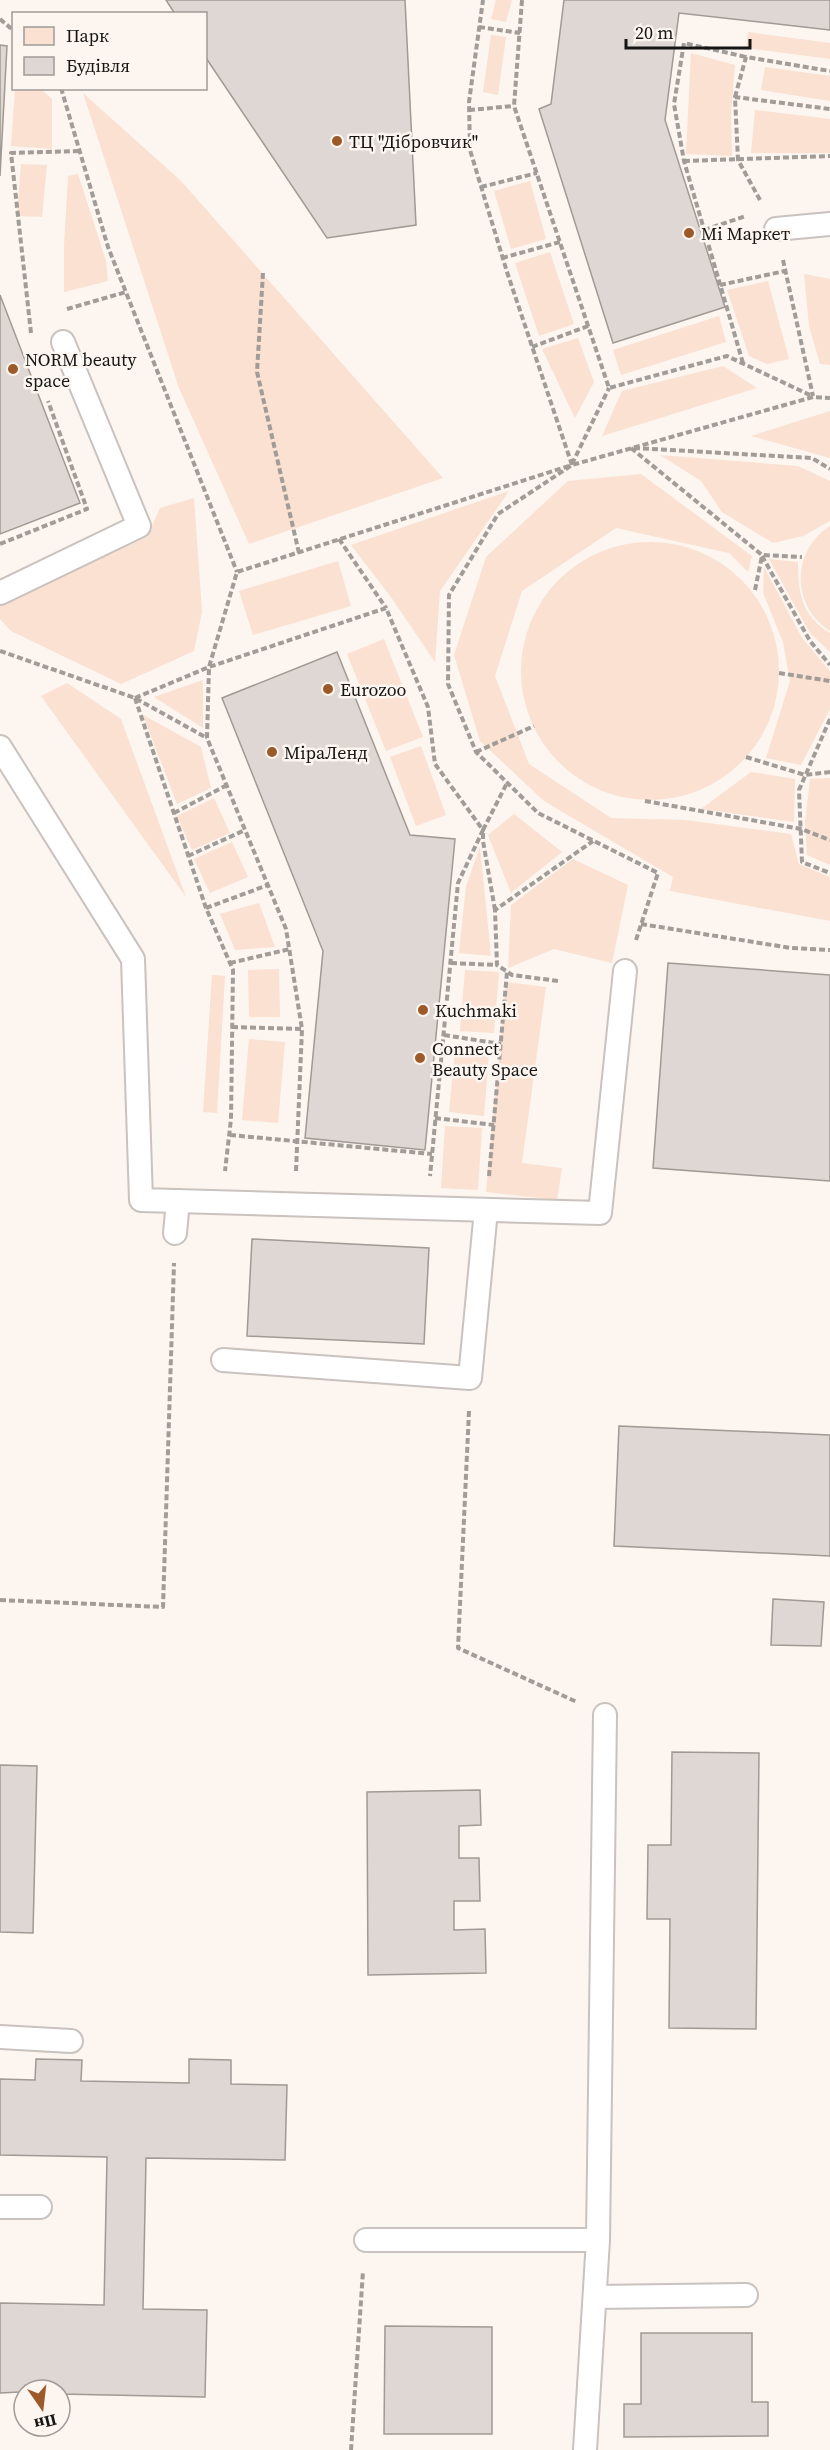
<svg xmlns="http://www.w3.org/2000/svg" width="830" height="2450" font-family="'Source Serif 4',serif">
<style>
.green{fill:#fae1d1}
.building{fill:#dfd7d3;stroke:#a09994;stroke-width:1.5}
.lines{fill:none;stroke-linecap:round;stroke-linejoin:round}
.lane-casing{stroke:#c9c2be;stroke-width:26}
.path{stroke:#a19c98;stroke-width:4;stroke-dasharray:6 3;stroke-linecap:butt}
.lane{stroke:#fff;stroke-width:22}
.poi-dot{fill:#9d5a29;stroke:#fcf5f0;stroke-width:2}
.labels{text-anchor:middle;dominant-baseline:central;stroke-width:5;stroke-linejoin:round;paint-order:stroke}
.poi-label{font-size:18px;fill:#171513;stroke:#fcf5f0;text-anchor:start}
</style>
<rect width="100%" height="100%" fill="#fcf5f0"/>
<g class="green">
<polygon points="496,0 512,0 506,22 491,19"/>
<polygon points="748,32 830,43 830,59 746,48"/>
<polygon points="491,35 506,37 498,95 483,92"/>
<polygon points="691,53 735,65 731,113 732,156 686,154"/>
<polygon points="765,67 830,76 830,101 761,90"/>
<polygon points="15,89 41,89 52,99 52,149 11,146"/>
<polygon points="83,93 181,181 443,478 249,544 179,388"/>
<polygon points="755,110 830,119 830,153 751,153"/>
<polygon points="21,164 47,165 42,217 17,216"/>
<polygon points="78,174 106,261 108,281 64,292 64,246 68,176"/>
<polygon points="530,181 546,239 511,249 494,191"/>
<polygon points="550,252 574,324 539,336 515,263"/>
<polygon points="804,274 830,279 830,365 820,364 809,326"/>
<polygon points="768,281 789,359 767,364 749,356 727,290"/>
<polygon points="719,316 726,342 621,375 613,350"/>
<polygon points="578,338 594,382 575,418 542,349"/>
<polygon points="723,366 757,388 602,436 622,391"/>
<polygon points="830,411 830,458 751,436"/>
<polygon points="660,455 798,466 830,481 830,521 803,536 773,543 722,512 701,481"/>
<polygon points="641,474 752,556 748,572 729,553 616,528 522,591 495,676 529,764 611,818 685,820 791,834 799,864 830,877 830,921 670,891 673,877 544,801 480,741 454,655 486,557 568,481"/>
<polygon points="509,491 440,591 435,662 391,597 351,545"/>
<polygon points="194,498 202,612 194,651 121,684 11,631 0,619 0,605 147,537 160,508"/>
<path d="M 830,526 L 830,631 C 791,606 791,551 830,526 Z"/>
<circle cx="650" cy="671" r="129"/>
<path d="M 769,559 L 798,562 C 798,593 801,616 830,633 L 830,652 L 810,633 Z"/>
<polygon points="338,561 351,606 253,635 239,591"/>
<polygon points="764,567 802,638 830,671 830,709 801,765 766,758 790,681 783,642 763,593"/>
<polygon points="384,639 423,737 386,751 347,654"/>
<polygon points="203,680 203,728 154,697"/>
<polygon points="67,683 121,719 186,897 41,696"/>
<polygon points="143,715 201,747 211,788 177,804"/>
<polygon points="421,746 446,815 416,826 390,757"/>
<polygon points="751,772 795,779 794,822 701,809"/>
<polygon points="830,778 830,865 807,855 805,822 810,779"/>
<polygon points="214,798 230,833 192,850 177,816"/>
<polygon points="514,814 562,852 511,893 488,835"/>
<polygon points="232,842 248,877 210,893 194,859"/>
<polygon points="480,847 491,956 459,953 466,886"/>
<polygon points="573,859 628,885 612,963 554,949 508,968 511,905"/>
<polygon points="259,903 275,947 235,950 220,914"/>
<polygon points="279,969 280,1017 249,1017 248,970"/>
<polygon points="465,970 499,972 494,1033 460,1031"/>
<polygon points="212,975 225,976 217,1113 203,1112"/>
<polygon points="506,982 546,987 522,1163 562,1168 557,1200 486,1192"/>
<polygon points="249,1039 285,1042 278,1123 242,1120"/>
<polygon points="455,1050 489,1053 484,1116 449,1112"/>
<polygon points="445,1126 482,1128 478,1190 441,1188"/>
</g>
<g class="building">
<polygon points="166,0 405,0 416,225 327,238 206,58 206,14 175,14"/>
<polygon points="564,0 830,0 830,30 679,13 665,120 725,307 613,343 539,109 551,104"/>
<polygon points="0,45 7,46 0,176"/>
<polygon points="0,295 80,503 0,534"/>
<polygon points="337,652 410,835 455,839 425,1150 305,1138 323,951 222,698"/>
<polygon points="668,963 830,975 830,1181 653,1168"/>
<polygon points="252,1239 429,1248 424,1344 247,1336"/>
<polygon points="619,1426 830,1435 830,1556 614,1546"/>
<polygon points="773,1599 824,1602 821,1646 771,1645"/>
<polygon points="672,1752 759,1753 756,2029 669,2028 670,1919 647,1919 648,1845 671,1845"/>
<polygon points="0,1765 37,1766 33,1933 0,1932"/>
<polygon points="480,1790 481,1825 459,1826 459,1858 479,1858 480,1901 454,1901 454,1930 485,1929 486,1973 368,1975 367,1792"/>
<polygon points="36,2059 82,2060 81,2081 189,2083 189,2059 231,2060 231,2084 287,2085 285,2160 146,2158 143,2309 207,2310 205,2397 60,2394 60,2390 0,2393 0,2303 104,2305 107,2157 0,2155 0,2079 35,2080"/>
<polygon points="385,2326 492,2327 492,2434 384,2434"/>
<polygon points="641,2333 752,2333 752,2402 768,2402 768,2436 624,2437 624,2404 641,2404"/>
</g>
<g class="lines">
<g class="lane-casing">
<g id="lane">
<polyline points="776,229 830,224"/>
<polyline points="0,593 139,526 63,342"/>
<polyline points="0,747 133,959 141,1200 600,1213 625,971"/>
<polyline points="175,1233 178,1201"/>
<polyline points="223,1360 470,1378 486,1210"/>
<polyline points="0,2037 71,2041"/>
<polyline points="0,2207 40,2207"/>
<polyline points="366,2240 598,2240"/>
<polyline points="595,2297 746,2295"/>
<polyline points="585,2450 598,2240 605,1715"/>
</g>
</g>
<g class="path">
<polyline points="522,0 514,106 609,388 727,356 812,396"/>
<polyline points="0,19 14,31"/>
<polyline points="479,27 520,33"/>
<polyline points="61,88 108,247 237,572"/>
<polyline points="735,97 746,57 830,71"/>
<polyline points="469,110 514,106"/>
<polyline points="684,161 830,156"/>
<polyline points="481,187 537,173"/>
<polyline points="760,200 738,160 735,97 830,109"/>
<polyline points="704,230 746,216"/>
<polyline points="502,258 560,242"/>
<polyline points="783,260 813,396"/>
<polyline points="263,273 257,372 299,553"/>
<polyline points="720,285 785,271"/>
<polyline points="67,309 126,292"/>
<polyline points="31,333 11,153 80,151"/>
<polyline points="532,347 588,326"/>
<polyline points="743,363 684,161 674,104 684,43 746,57"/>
<polyline points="631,448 762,555 802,557"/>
<polyline points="634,448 812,458 830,469"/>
<polyline points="572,464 609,388"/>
<polyline points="339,539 386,608"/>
<polyline points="0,544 87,509 48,401"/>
<polyline points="762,556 810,641 830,665"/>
<polyline points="755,590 762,556"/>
<polyline points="0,651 135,698 207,738"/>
<polyline points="779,673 830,681"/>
<polyline points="135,698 209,667 237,572 572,465 507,272 470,150 469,102 483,0"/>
<polyline points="135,698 206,908 233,970 231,1119 225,1171"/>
<polyline points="830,719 799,790 802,862 830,873"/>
<polyline points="476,752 534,726"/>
<polyline points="746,757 805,775 830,772"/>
<polyline points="645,801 801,829 830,840"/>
<polyline points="174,813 227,785"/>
<polyline points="188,856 245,830"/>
<polyline points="206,908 268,885"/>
<polyline points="495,910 483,841 483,830 507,783"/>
<polyline points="641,924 791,948 830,950"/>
<polyline points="636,940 658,873 538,813 476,752 448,684 449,595 498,514 572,465 813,397 830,398"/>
<polyline points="230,963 290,949"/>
<polyline points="451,963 497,965"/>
<polyline points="558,981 512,975 497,965 495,910 593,841"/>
<polyline points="232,1027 302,1029"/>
<polyline points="444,1035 501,1044"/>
<polyline points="435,1118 494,1125"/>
<polyline points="230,1135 432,1154"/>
<polyline points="296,1171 302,1029 286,929 207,738 209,667 386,608 428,707 435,764 483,830 458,883 430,1176"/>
<polyline points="489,1176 507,972"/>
<polyline points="469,1411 458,1648 577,1702"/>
<polyline points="0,1600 163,1607 174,1263"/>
<polyline points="351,2450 363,2271"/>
</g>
<use href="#lane" class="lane"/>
</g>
<g class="poi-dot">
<circle cx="337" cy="141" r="6"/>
<circle cx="689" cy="233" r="6"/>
<circle cx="13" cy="369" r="6"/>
<circle cx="328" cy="689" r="6"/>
<circle cx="272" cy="752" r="6"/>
<circle cx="423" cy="1010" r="6"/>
<circle cx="420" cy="1058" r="6"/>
</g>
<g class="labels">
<g class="poi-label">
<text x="349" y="141">ТЦ "Дібровчик"</text>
<text x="701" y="233">Мі Маркет</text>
<text x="25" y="359">NORM beauty<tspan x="25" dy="21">space</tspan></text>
<text x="340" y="689">Eurozoo</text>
<text x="284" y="752">МіраЛенд</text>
<text x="435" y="1010">Kuchmaki</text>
<text x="432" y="1048">Connect<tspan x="432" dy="21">Beauty Space</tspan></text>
</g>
</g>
<rect x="12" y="12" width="195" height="78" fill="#fcf5f0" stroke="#a09b98" stroke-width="1.5"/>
<rect x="24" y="27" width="30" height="18" fill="#fae1d1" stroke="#a09b98" stroke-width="1.5"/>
<text x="66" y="42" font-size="18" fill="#171513">Парк</text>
<rect x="24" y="57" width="30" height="18" fill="#dfd7d3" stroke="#a09b98" stroke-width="1.5"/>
<text x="66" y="72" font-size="18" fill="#171513">Будівля</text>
<g transform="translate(42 2408) rotate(166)"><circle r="28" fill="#fcf5f0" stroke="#a09b98" stroke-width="1.5"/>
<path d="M0-4.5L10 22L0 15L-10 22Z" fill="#9d5a29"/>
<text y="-9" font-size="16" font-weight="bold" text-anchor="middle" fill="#171513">Пн</text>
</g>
<path d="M626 39v9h124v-9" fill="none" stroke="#171513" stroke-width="3"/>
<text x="635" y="39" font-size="18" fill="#171513" stroke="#fcf5f0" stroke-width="4.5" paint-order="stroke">20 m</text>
</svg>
